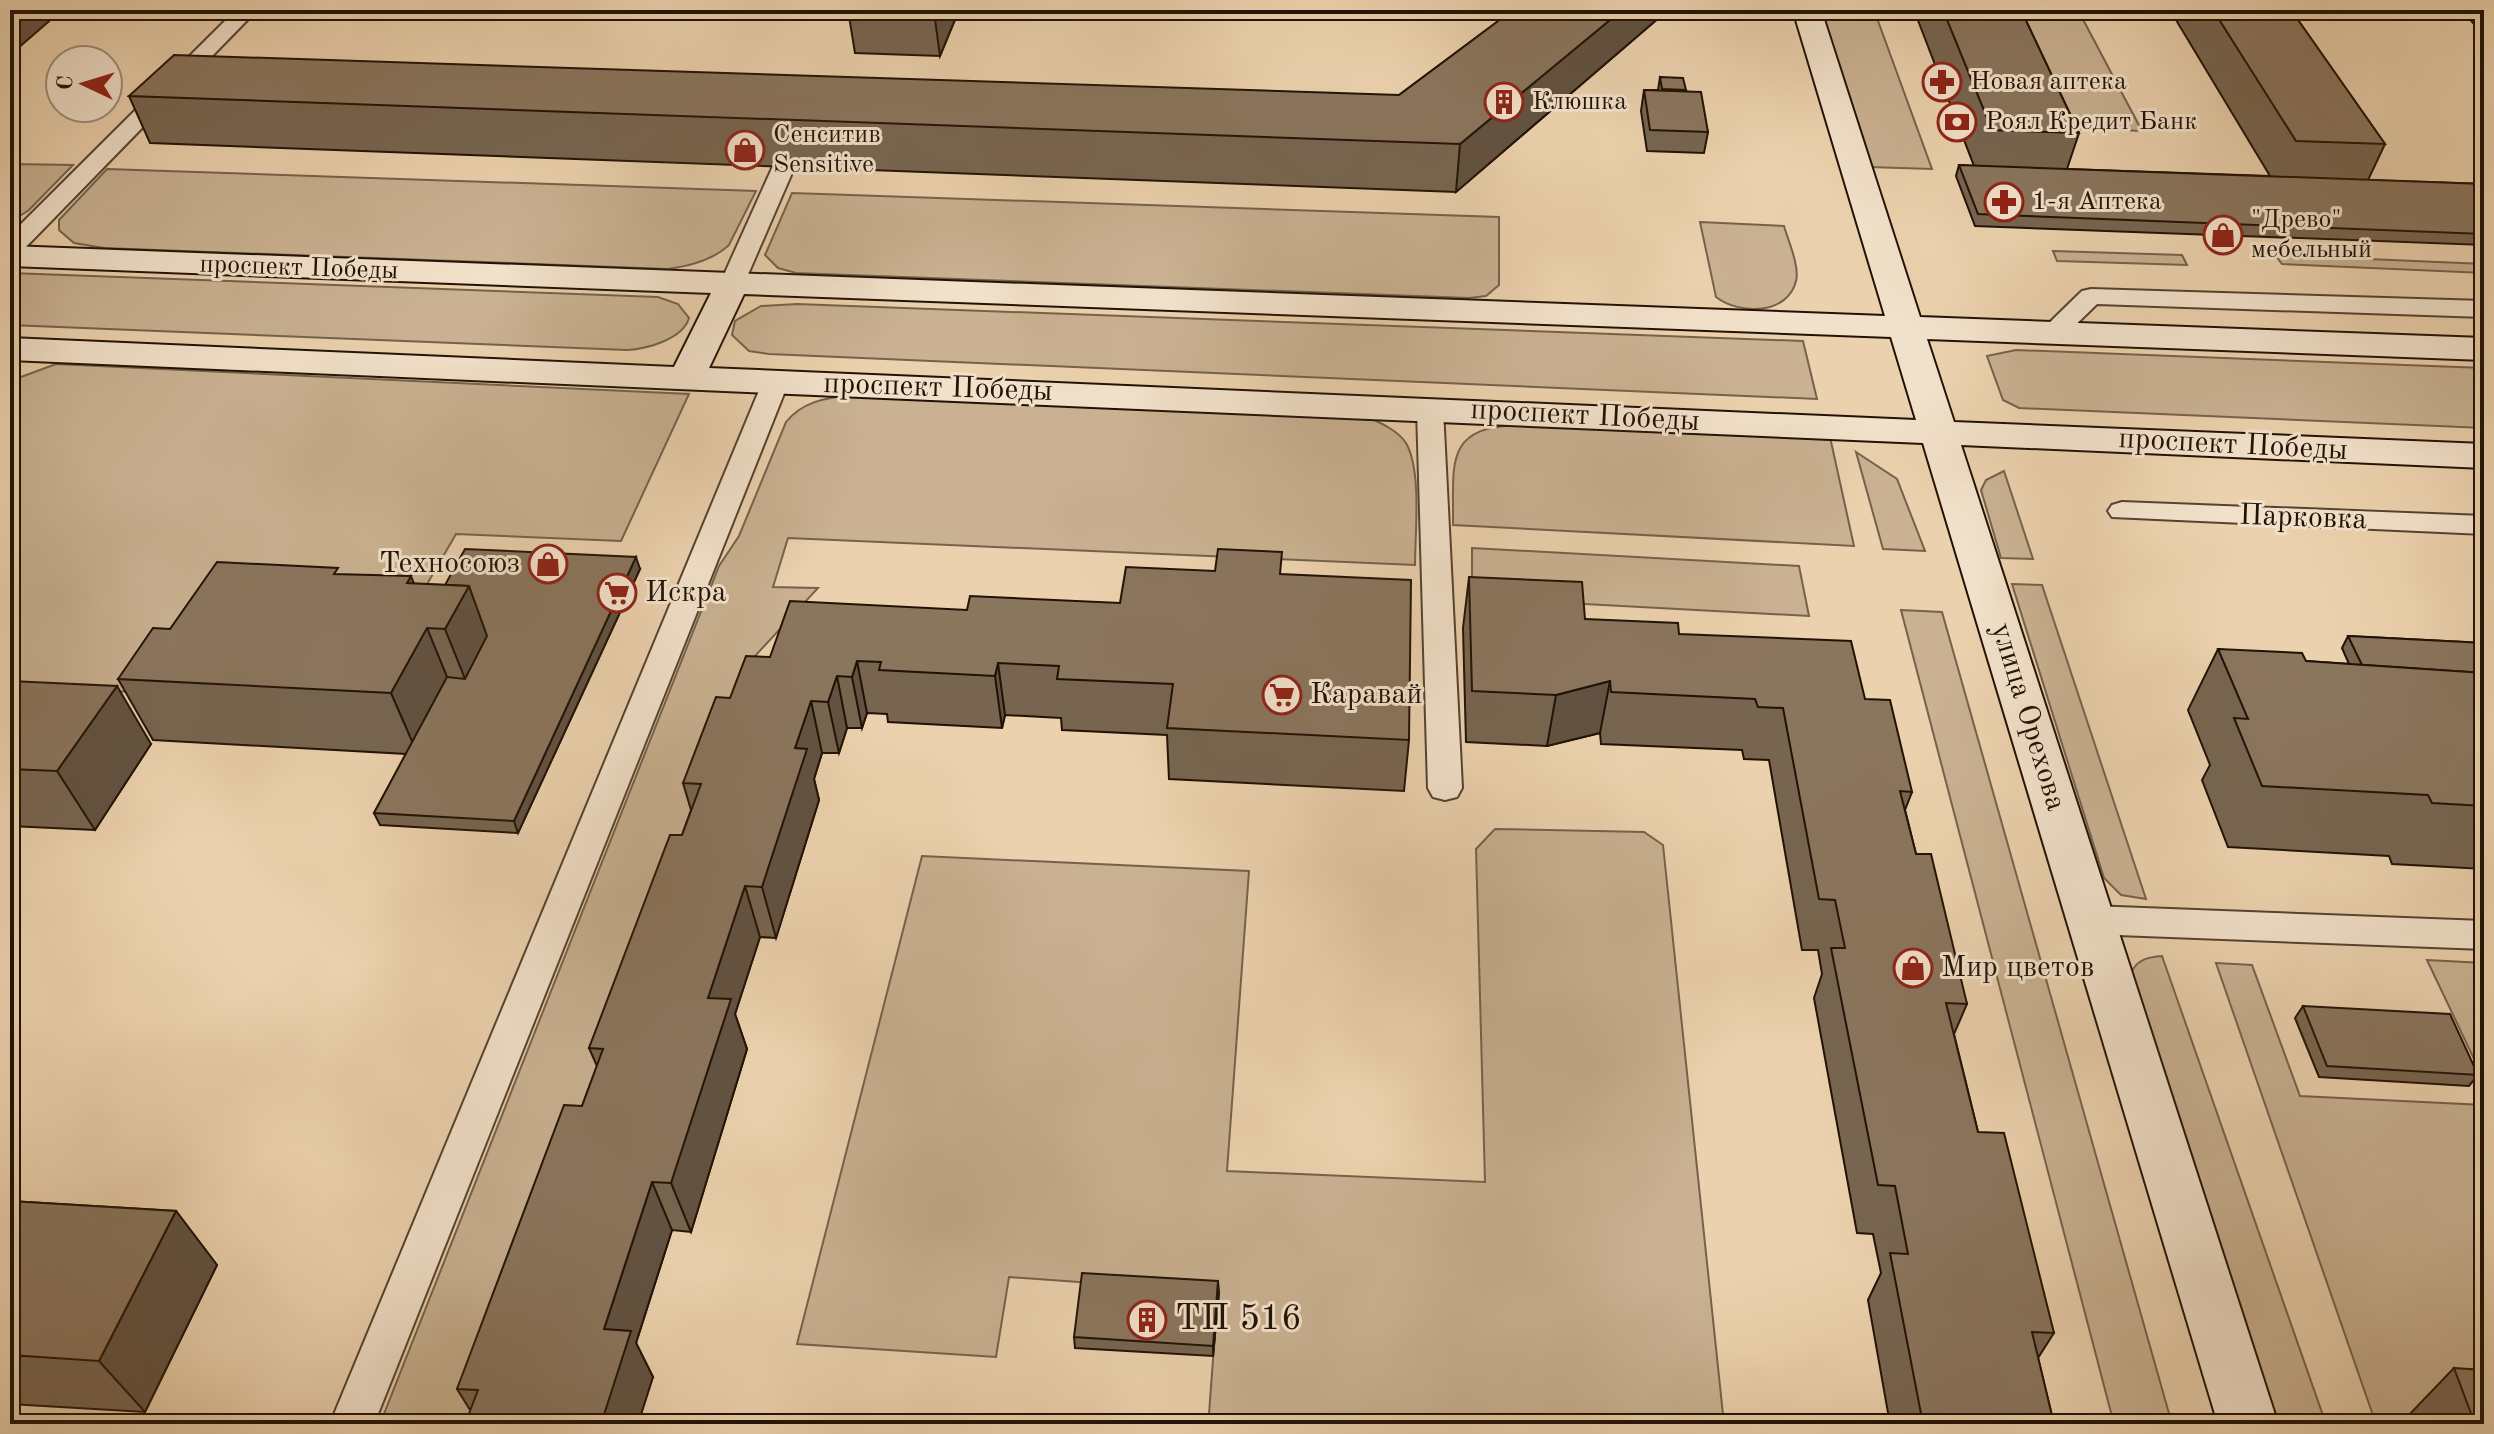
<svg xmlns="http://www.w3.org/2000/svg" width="2494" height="1434" font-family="'Old Standard TT',serif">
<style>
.green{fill:#c9b191;stroke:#75624c;stroke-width:2}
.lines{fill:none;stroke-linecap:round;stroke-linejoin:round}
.lane-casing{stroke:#544230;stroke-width:4}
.secondary-casing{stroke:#211206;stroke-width:4}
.lane{fill:#f2e1ca;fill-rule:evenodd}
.secondary{fill:#f2e1ca;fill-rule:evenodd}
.wall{fill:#776550;stroke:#211206;stroke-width:2}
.shaded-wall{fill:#615241;stroke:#211206;stroke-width:2}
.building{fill:#8a755d;stroke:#211206;stroke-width:2}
.labels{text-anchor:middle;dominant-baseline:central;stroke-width:6;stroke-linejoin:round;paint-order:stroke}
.far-poi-label{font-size:26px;fill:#211206;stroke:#f2e1ca;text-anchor:start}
.far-street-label{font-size:26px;fill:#211206;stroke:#f2e1ca}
.street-label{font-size:30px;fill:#211206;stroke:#f2e1ca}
.poi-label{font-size:30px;fill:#211206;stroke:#f2e1ca;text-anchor:start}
.near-poi-label{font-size:36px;fill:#211206;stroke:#f2e1ca;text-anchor:start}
</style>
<rect width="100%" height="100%" fill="#ebd1ad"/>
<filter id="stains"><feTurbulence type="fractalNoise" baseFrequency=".0025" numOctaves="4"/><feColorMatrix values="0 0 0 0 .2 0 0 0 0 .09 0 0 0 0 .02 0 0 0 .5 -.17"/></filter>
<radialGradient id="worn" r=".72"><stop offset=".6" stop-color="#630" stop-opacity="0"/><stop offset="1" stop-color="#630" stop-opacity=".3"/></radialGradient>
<g class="green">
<polygon points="1818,10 1874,10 1932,169 1868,167"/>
<polygon points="1988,10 2078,10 2142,131 2041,127"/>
<polygon points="10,164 73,165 29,210 10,222"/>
<path d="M 107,169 L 756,191 L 729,245 C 713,260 690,266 668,269 L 104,248 L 74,243 L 59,230 L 59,220 Z"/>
<polygon points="792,193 1499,217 1499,285 1486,296 1469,298 796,273 778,268 765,255"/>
<path d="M 1700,222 L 1784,226 C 1788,240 1800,267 1796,281 C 1788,315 1739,315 1716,297 Z"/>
<polygon points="2053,251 2182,255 2187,265 2057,261"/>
<polygon points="2275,255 2484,264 2484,273 2282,264"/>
<path d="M 10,273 L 658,297 L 678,304 L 689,318 C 683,339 647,349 627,350 L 10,325 Z"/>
<polygon points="797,304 1803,341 1817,399 769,354 749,351 732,335 735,321 761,306"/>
<polygon points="2016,350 2484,368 2484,428 2019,408 2003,400 1987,356"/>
<polygon points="56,364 689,394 621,541 456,534 426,586 165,694 10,685 10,381"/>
<path d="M 850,395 L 1370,418 C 1383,424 1398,431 1406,443 C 1422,471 1415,533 1415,565 L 788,538 L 773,587 L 818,588 L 755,656 L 474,1424 L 380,1424 L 719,566 L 739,536 L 786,422 C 802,402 825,398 850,395 Z"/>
<path d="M 1518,425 L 1830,437 L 1854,546 L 1453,525 C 1454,465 1443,427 1518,425 Z"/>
<polygon points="1856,452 1897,479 1925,551 1883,549"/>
<polygon points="2004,471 2033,559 2001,558 1981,490 1986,480"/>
<polygon points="1472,548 1799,566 1809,616 1472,598"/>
<polygon points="2012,584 2042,585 2146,899 2121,895 2104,878"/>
<polygon points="1901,610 1942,612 2172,1424 2114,1424"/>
<polygon points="1495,829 1644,832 1663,845 1724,1424 1220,1424 1209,1414 1218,1292 1009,1277 996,1357 797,1344 922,856 1249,871 1227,1171 1485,1182 1476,849"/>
<path d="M 2162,956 L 2326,1424 L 2273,1424 L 2131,973 C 2137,959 2149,957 2162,956 Z"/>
<polygon points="2427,960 2484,963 2484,1080"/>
<polygon points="2216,963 2252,965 2300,1096 2484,1105 2484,1424 2376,1424"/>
</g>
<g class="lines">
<g class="lane-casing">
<g id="lane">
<polygon points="236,10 257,10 19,254 10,256 10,235"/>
<polygon points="784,159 795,166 743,286 731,293 722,291 719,286 773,166"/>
<polygon points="2091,289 2484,301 2484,317 2097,304 2063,337 2045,337 2041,332 2045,327 2082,291"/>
<polygon points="776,373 785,375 789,381 374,1424 330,1424 763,381 767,375"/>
<polygon points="1430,401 1439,403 1443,409 1462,788 1457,797 1445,800 1433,797 1428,788 1417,409 1421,403"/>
<polygon points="2122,502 2484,516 2484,534 2112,517 2108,511 2112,505"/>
<polygon points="2091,906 2484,921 2484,949 2091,934 2078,930 2073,920 2078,910"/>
</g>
</g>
<g class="secondary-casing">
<path id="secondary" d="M 1793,10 L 1821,10 L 1920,317 L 2484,338 L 2484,360 L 1927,339 L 1954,422 L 2484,444 L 2484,468 L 1961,445 L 2278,1424 L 2218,1424 L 1923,443 L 10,360 L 10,338 L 674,367 L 711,293 L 10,266 L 10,246 L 1885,316 ZM 744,294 L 1891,337 L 1916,420 L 709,368 Z"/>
</g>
<use href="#lane" class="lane"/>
<use href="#secondary" class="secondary"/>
</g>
<g class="wall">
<polygon points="848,10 959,10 940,56 855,53"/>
<polygon points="1513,10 1668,10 1456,192 150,143 129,96 1399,95"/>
<polygon points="1914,10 2021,10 2079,133 2067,169 2270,176 2170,10 2291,10 2385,144 2368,180 2484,184 2484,245 1975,226 1956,176 1959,165 1974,166"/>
<polygon points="2462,10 2484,10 2484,36"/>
<polygon points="1660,77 1686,90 1708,132 1704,153 1647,151 1641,111 1644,90 1658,90"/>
<polygon points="640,569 518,833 380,825 374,813 406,754 153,740 118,679 170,629 341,575 414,584 445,585"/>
<polygon points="1281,574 1409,740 1404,791 1169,779 1167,735 1062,730 1061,718 1005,715 1002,728 888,722 887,714 867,713 862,728 847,728 839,753 822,753 814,779 819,800 776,938 760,937 735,1014 747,1049 691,1232 672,1230 636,1343 653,1377 470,1410 457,1389 582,1106 597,1066 589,1048 682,835 691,810 683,783 730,698 770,657 967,610 1120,603"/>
<polygon points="1469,577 1585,619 1679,634 1865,699 1912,792 1905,810 1916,854 1967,1004 1954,1034 1978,1132 2054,1333 2038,1358 2054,1424 1890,1424 1868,1300 1881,1273 1873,1234 1857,1233 1814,998 1822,974 1818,950 1802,950 1769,760 1744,759 1742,750 1601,744 1600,733 1547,746 1466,742 1463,628"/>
<polygon points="2348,636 2484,643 2484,869 2392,864 2389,856 2228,847 2202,780 2210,765 2188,710 2218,649 2306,661 2349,664 2342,648"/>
<polygon points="10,681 151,744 95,830 10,826"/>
<polygon points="2303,1006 2478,1075 2469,1086 2319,1077 2295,1018"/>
<polygon points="10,1201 176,1211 217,1265 145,1412 10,1404"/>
<polygon points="1219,1292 1213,1356 1075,1348 1074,1337"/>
<polygon points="2454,1368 2484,1424 2406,1424 2405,1419"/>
</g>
<g class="shaded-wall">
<polygon points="10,10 62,10 10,55"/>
<polygon points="935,10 959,10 940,56 934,12"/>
<polygon points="1622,10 1668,10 1456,192 1460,144"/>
<polygon points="636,557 640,569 518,833 514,821"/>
<polygon points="411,576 432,628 427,628 452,689 418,755 391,693 407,583"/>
<polygon points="469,586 492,647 470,691 445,629"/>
<polygon points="857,661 867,713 862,728 852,677"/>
<polygon points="998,663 1005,715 1002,728 995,676"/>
<polygon points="837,676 847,728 839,753 828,702"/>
<polygon points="1610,681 1600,733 1547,746 1556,695"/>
<polygon points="117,686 151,744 95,830 57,771"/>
<polygon points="811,701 822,753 814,779 819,800 776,938 762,887 795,748"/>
<polygon points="745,886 760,937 735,1014 747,1049 691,1232 671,1183 708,998"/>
<polygon points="652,1182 672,1230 636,1343 653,1377 638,1424 601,1424 604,1329"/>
<polygon points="176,1211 217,1265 145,1412 99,1361"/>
<polygon points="1218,1281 1219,1292 1213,1356 1213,1346"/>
</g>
<g class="building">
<polygon points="891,10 935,10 934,12"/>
<polygon points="1513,10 1622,10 1460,144 129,96 174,55 1399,95"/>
<polygon points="1943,10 2021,10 2079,133 1992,130"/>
<polygon points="2213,10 2291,10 2385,144 2296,141"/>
<polygon points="1660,77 1683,78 1686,90 1662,89"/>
<polygon points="1644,90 1701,92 1708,132 1650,130"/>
<polygon points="1959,165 2484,184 2484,234 1978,214"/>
<polygon points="465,549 636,557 514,821 374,813 447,677 465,679 487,636 469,586 445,585"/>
<polygon points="1218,549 1282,552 1280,574 1411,580 1409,740 1167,728 1173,684 1057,679 1059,666 998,663 995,676 879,670 881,662 857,661 852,677 837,676 828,702 811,701 795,748 807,749 762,887 745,886 708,998 731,999 671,1183 652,1182 604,1329 631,1331 601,1424 465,1424 478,1390 457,1389 564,1105 582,1106 603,1049 589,1048 670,835 682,835 701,784 683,783 716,697 730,698 746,656 770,657 790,601 967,610 970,596 1120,603 1126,567 1215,571"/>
<polygon points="217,562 338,568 334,574 411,576 407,583 469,586 445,629 427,628 391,693 118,679 153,628 170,629"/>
<polygon points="1469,577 1582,582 1585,619 1678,623 1679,634 1851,641 1865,699 1890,700 1912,792 1900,791 1916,854 1931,854 1967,1004 1946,1003 1978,1132 2004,1133 2054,1333 2032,1332 2054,1424 1923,1424 1890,1253 1908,1254 1895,1186 1878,1185 1831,948 1845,948 1835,900 1819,899 1783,708 1758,707 1755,699 1611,692 1610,681 1556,695 1472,691"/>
<polygon points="2348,636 2484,643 2484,673 2362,665"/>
<polygon points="2218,649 2302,653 2306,661 2484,673 2484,806 2432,803 2428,795 2262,786 2234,718 2248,719"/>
<polygon points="10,681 117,686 57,771 10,769"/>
<polygon points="2303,1006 2450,1014 2478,1075 2327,1066"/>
<polygon points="10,1201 176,1211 99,1361 10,1355"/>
<polygon points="1082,1273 1218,1281 1213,1346 1074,1337"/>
<polygon points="2454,1368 2484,1370 2484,1424 2475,1424"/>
</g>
<defs>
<g id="pharmacy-ring" transform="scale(2)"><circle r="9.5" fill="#f2e1ca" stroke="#8f2418" stroke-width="1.5"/><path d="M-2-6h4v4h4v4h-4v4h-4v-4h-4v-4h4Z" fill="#8f2418"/></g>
<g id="building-ring" transform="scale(2)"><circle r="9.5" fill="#f2e1ca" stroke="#8f2418" stroke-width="1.5"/><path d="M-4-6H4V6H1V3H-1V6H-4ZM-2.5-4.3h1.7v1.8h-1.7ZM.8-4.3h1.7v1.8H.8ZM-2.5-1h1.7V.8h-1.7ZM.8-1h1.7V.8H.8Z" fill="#8f2418"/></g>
<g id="bank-ring" transform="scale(2)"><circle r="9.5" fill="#f2e1ca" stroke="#8f2418" stroke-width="1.5"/><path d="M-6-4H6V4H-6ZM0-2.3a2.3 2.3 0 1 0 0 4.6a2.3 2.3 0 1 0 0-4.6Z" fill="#8f2418"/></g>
<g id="shop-ring" transform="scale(2)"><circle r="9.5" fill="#f2e1ca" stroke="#8f2418" stroke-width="1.5"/><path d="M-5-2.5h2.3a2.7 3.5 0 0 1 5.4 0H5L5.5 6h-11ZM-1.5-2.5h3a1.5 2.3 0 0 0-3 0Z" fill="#8f2418"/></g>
<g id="supermarket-ring" transform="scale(2)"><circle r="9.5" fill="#f2e1ca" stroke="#8f2418" stroke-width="1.5"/><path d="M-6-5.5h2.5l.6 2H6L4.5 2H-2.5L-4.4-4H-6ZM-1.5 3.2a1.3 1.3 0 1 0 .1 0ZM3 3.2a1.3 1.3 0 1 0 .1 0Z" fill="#8f2418"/></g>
</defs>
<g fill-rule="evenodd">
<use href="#pharmacy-ring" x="1942" y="82"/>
<use href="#building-ring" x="1504" y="102"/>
<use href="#bank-ring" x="1957" y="122"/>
<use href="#shop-ring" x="745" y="150"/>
<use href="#pharmacy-ring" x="2004" y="202"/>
<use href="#shop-ring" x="2223" y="235"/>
<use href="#shop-ring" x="548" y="564"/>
<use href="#supermarket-ring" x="617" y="593"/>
<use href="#supermarket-ring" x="1282" y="695"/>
<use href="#shop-ring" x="1913" y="968"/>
<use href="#building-ring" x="1147" y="1320"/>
</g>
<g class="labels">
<g class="far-poi-label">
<text x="1970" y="82">Новая аптека</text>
<text x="1532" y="102">Клюшка</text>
<text x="1985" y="122">Роял Кредит Банк</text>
<text x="773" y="135">Сенситив<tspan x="773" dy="30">Sensitive</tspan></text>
<text x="2032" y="202">1-я Аптека</text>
<text x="2251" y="220">"Древо"<tspan x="2251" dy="30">мебельный</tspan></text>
</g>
<g class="far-street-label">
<text transform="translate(299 268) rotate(2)">проспект Победы</text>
</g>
<g class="street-label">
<text transform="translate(938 388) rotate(2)">проспект Победы</text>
<text transform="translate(1585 416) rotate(3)">проспект Победы</text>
<text transform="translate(2233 445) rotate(3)">проспект Победы</text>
<text transform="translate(2303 518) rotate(2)">Парковка</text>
<text transform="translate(2028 717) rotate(73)">улица Орехова</text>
</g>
<g class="poi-label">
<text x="520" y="564" text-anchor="end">Техносоюз</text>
<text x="645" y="593">Искра</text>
<text x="1310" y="695">Каравай</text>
<text x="1941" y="968">Мир цветов</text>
</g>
<g class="near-poi-label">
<text x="1175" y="1320">ТП 516</text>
</g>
</g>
<rect width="2494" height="1434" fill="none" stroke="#ebd1ad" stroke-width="40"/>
<rect x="12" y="12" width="2470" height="1410" fill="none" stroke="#211206" stroke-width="4"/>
<rect x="20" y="20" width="2454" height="1394" fill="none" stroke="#211206" stroke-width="2"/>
<g transform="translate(84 84) rotate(274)"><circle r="38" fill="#f2e1ca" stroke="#9e8e7c" stroke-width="2"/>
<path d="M0-6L14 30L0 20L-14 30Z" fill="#8f2418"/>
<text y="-12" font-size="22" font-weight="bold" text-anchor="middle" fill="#211206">С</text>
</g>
<rect width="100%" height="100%" filter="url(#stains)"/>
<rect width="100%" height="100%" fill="url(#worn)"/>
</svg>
